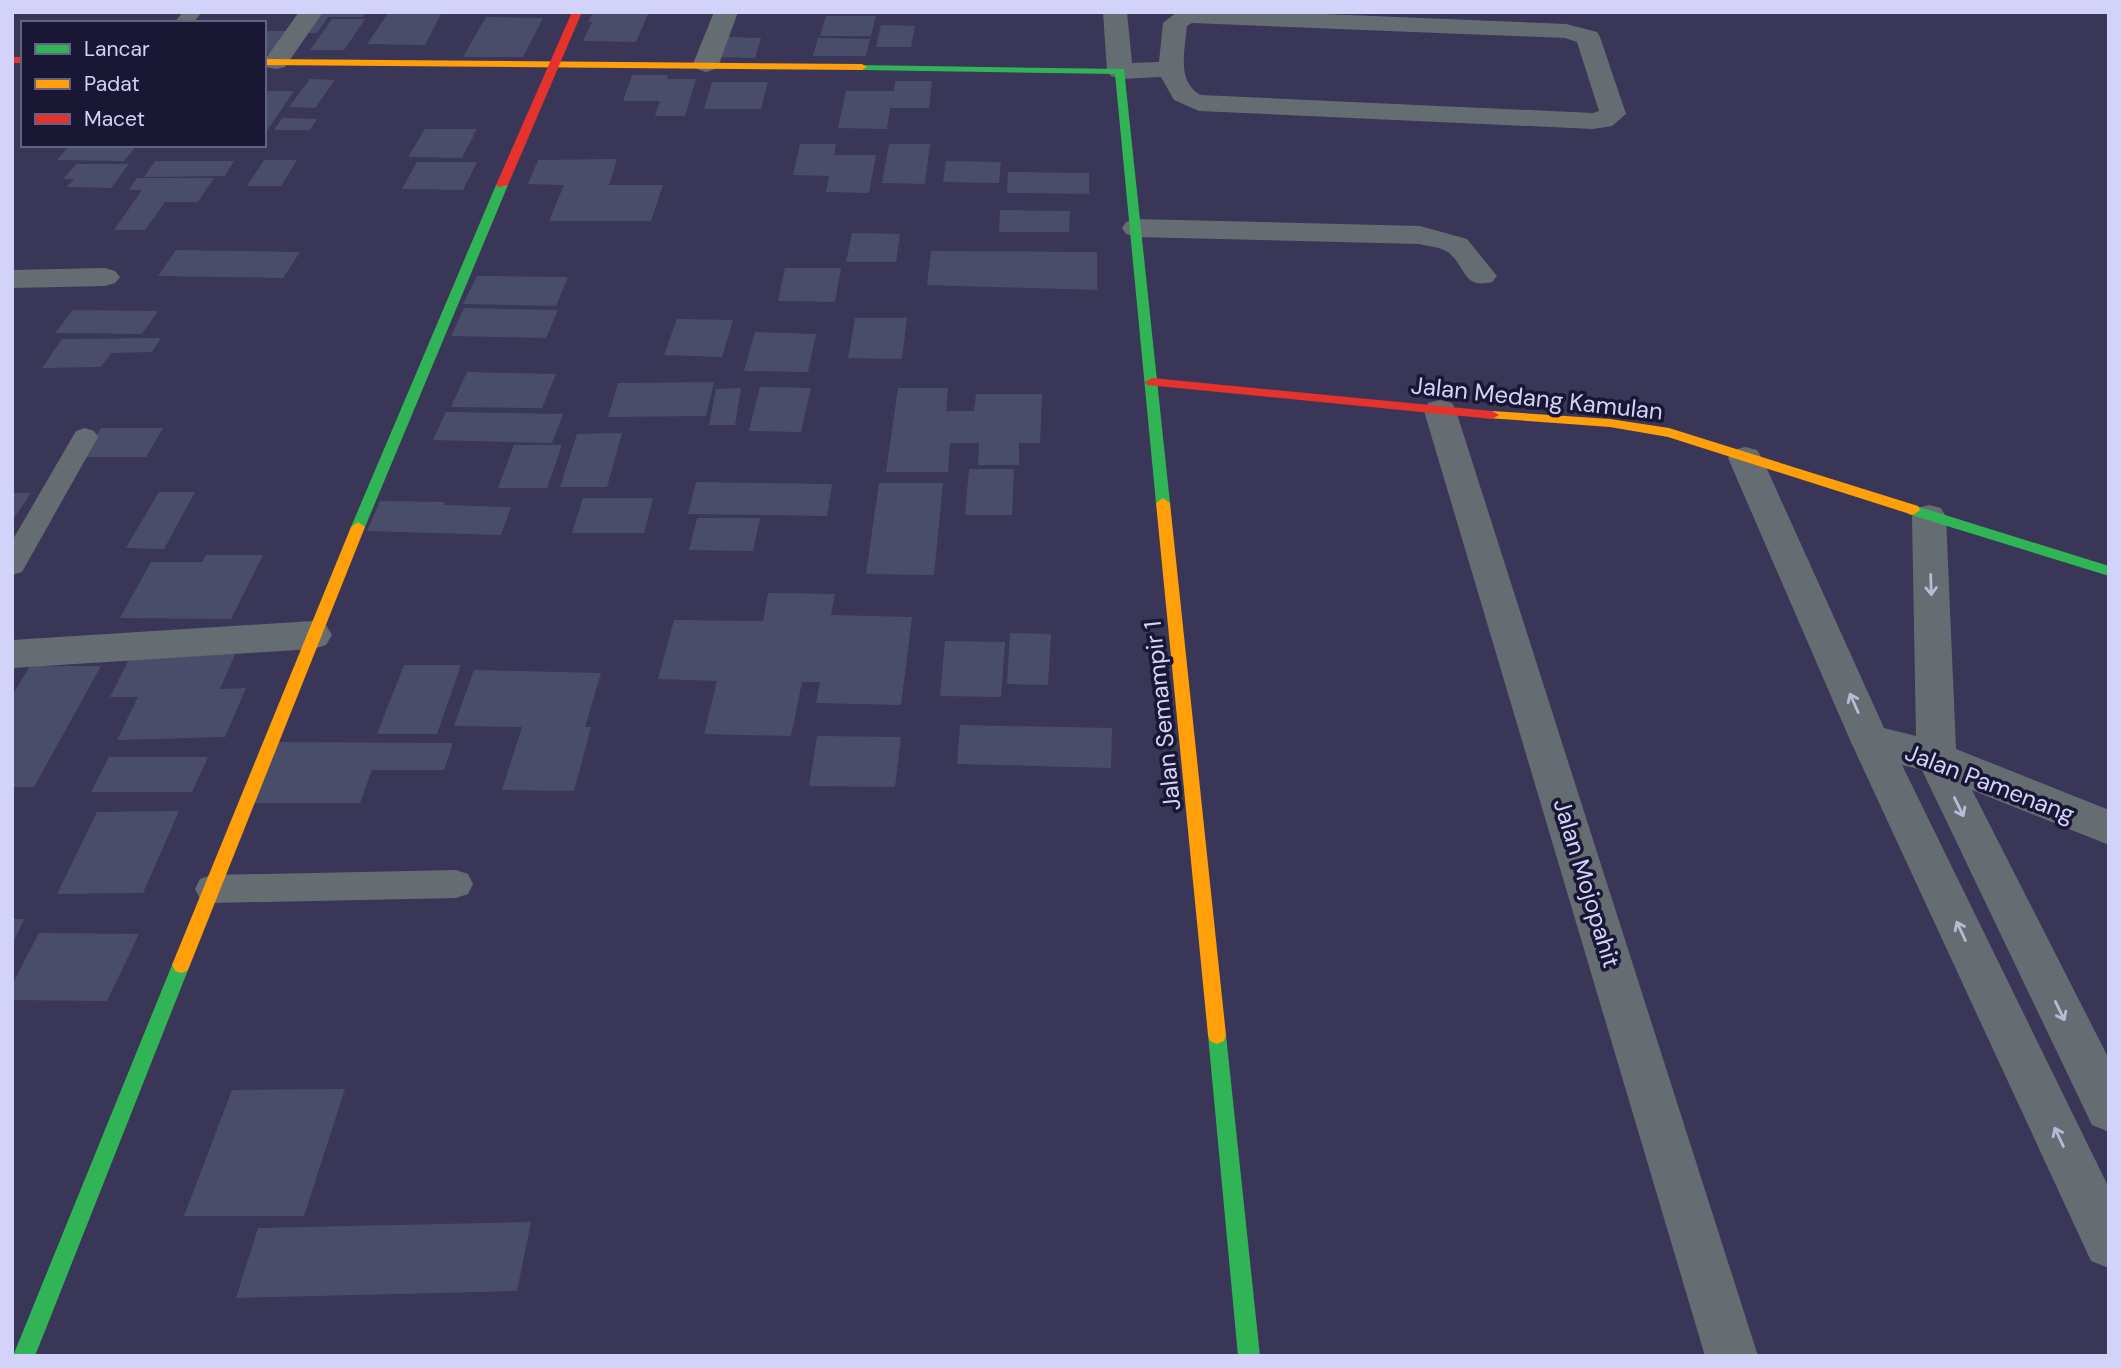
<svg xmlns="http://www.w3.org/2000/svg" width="2121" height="1368" font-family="'DM Sans',sans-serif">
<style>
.building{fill:#4a4d69}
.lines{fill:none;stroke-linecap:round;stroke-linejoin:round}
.lane{fill:#666d72;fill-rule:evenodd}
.street{fill:#666d72;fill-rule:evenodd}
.fast{fill:#30b455;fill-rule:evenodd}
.slow{fill:#ff9f0a;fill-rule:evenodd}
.jam{fill:#e5322d;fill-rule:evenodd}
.oneway{stroke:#b8bad8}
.labels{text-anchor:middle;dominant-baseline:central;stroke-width:7;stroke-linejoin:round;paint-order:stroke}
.street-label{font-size:24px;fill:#d3d3fa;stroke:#191733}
</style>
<rect width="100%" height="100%" fill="#3a3658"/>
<g class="building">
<polygon points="315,12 366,12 363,17 328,17 317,33 300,33"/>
<polygon points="389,12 442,12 425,45 367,44"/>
<polygon points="593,12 649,12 636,42 583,41 592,22 588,22"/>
<polygon points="826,16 876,16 871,36 820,36"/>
<polygon points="486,17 543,18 523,57 463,57"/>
<polygon points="332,19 365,19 344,50 310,50"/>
<polygon points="881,25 915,26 911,47 876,47"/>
<polygon points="264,31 294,31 278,54 264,54"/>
<polygon points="728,37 761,38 755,58 721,57"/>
<polygon points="818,38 870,39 866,56 813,56"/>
<polygon points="632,75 668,75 667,79 696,79 685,116 655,116 660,101 623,101"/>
<polygon points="310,79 335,80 315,108 289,107"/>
<polygon points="895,81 932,81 929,108 890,108 887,129 838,128 846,91 894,91"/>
<polygon points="712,82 768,82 761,109 704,109"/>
<polygon points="264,91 294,91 264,135"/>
<polygon points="282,118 317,119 310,130 274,130"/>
<polygon points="425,129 477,129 462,158 408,157"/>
<polygon points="800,144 836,144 834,155 876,155 869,193 826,192 829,176 793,175"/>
<polygon points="889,144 930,144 925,184 882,183"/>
<polygon points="70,145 137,145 124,161 57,160"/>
<polygon points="617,159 609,185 663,185 651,221 549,221 564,185 528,184 538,160"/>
<polygon points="264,160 297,160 281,186 247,186"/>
<polygon points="155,161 234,161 225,176 144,177"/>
<polygon points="946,161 1001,162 999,183 943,182"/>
<polygon points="417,162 477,162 463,190 402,189"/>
<polygon points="76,164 129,164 111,188 67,187 74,179 63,179"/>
<polygon points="1008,172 1089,173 1089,194 1007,193"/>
<polygon points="137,178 214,178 198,202 165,202 145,230 114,230 142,190 129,190"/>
<polygon points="1000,210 1070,211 1069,232 999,232"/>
<polygon points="852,233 900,234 896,262 846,262"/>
<polygon points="176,250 300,252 283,278 158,276"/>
<polygon points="931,251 1097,252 1097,290 927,285"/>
<polygon points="785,268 841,268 835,302 778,301"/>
<polygon points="477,276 568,277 556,306 463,304"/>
<polygon points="464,308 558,310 546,338 451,336"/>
<polygon points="73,310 158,311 142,334 55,333"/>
<polygon points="855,318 907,318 902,359 848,358"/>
<polygon points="677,319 733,320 722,357 664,355"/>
<polygon points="755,332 816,334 808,372 744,371"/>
<polygon points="161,338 152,352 111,353 101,367 42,368 62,339"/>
<polygon points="467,372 556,374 542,408 451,407"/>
<polygon points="714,382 706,416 608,417 618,383"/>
<polygon points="760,387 811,388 801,432 749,431"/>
<polygon points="741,388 735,425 709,425 716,389"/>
<polygon points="898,388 948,388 946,411 974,411 976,394 1042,394 1040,443 1019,443 1019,465 978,465 979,443 950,443 948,472 886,472"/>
<polygon points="446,412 563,414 552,443 433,440"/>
<polygon points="101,428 163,428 146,457 83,457"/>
<polygon points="622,433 607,487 560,487 577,434"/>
<polygon points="514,445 562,445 547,488 498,488"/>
<polygon points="969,469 1014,469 1012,515 965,515"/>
<polygon points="696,482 832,484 827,516 688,514"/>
<polygon points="879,483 943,483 934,575 866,574"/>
<polygon points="159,492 195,492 164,549 126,548"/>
<polygon points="12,493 31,493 12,521"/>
<polygon points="583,498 653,498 644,533 572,533"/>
<polygon points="380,501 445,502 444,505 511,507 501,535 367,531"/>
<polygon points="697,518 760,518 753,551 689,550"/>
<polygon points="206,555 263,555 231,619 120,618 151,562 202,562"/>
<polygon points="768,593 835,594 831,615 912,617 901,705 816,703 820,682 802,682 791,736 704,734 717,681 658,679 674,620 763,621"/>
<polygon points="1010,633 1051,634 1048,685 1007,684"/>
<polygon points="945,641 1005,642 1001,697 940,696"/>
<polygon points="236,652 220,689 246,688 225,737 117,740 138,697 110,697 131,655"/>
<polygon points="404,665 461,665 437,734 377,734"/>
<polygon points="30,666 101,666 34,787 12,787 12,696"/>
<polygon points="474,670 601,673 585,727 591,727 574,791 502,790 522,727 454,726"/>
<polygon points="960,725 1112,728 1111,768 957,764"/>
<polygon points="817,736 901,737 895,787 809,786"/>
<polygon points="279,742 453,743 444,770 372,770 360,803 253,803"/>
<polygon points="109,757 208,757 192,792 91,792"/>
<polygon points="179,811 143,893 57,894 97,812"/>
<polygon points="12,919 24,919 12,945"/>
<polygon points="39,933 139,934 107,1001 12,1000 12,985"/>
<polygon points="345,1089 304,1216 184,1216 232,1090"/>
<polygon points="531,1222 517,1291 236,1298 258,1228"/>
</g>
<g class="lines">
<g class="lane">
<polygon points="183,12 202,12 193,23 174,23"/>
<polygon points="85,428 94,431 98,437 22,572 12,575 12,541 76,431"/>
<polygon points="456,870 468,874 473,884 468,894 456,898 212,903 200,899 195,889 200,879 212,875"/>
</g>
<g class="street">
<polygon points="299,12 323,12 285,67 276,69 267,67 264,61"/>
<polygon points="714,12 738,12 719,64 715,69 706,72 697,69 693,64"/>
<path d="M 1103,12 L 1127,12 L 1132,63 L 1159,62 L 1163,23 L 1177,12 L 1275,12 L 1566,24 L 1597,32 L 1600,37 L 1626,114 L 1612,126 L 1593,129 L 1199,111 L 1174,100 L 1161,77 L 1120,79 L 1111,76 L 1107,71 ZM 1192,23 L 1565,38 L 1577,42 L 1599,111 L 1593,113 L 1201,95 C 1176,82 1185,49 1187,26 Z"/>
<path d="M 1136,219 L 1420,226 L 1467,239 L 1497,276 L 1492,282 C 1461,290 1466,263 1446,251 C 1439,247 1427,246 1419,244 L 1136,237 L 1126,234 L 1122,228 L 1126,222 Z"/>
<polygon points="105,268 115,271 120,277 115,283 105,286 12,288 12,270"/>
<polygon points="1440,400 1452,403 1456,411 1758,1356 1705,1356 1424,411 1428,403"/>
<polygon points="1745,447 1757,450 1762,458 1884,728 1916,736 1912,517 1917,508 1929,505 1941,508 1946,517 1956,749 2109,810 2109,845 1972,790 2109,1059 2109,1132 2092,1125 1922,770 1902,765 2109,1188 2109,1268 2091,1261 1850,740 1728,458 1733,450"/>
<polygon points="313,621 326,625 332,635 326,645 313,649 12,668 12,640"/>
</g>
<g class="fast">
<polygon points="858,65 1124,69 1170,503 1168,506 1163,508 1156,503 1115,74 862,70 857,67"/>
<polygon points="502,182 508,185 365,527 358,532 353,531 351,527 496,185"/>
<polygon points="1913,505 2109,566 2109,576 1908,514 1906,510"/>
<polygon points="181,957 187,959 190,965 35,1356 13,1356 172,965 175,959"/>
<polygon points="1217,1026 1224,1029 1226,1035 1260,1356 1238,1356 1208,1035 1210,1029"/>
</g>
<g class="slow">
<polygon points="264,59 862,64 867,67 862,70 264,65"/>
<polygon points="1492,411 1610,419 1669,428 1918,506 1920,510 1913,515 1668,437 1610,427 1487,418 1485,415"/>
<polygon points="1163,498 1170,503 1226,1035 1224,1041 1217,1044 1210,1041 1208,1035 1156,503"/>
<polygon points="358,522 365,527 190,965 187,971 181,973 175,971 172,965 351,527"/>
</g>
<g class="jam">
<polygon points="572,12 582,12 508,185 498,187 496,185"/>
<rect x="12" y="57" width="11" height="6"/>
<polygon points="1152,378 1492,411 1499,415 1492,419 1147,385 1145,382"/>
</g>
</g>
<defs><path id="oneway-shaft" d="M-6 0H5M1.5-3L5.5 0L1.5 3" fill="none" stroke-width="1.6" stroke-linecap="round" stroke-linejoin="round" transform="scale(1.75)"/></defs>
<g class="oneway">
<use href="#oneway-shaft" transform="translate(1931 585) rotate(88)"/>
<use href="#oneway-shaft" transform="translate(1854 703) rotate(-114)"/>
<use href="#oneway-shaft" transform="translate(1959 807) rotate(64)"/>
<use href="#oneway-shaft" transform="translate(1961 931) rotate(-115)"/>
<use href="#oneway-shaft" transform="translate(2060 1011) rotate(64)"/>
<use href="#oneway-shaft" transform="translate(2059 1137) rotate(-115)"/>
</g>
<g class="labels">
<g class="street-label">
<text transform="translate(1537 398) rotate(6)">Jalan Medang Kamulan</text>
<text transform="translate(1162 716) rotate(-96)">Jalan Semampir 1</text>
<text transform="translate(1990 783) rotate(21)">Jalan Pamenang</text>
<text transform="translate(1587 883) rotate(73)">Jalan Mojopahit</text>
</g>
</g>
<rect width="2121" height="1368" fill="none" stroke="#d3d3fa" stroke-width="28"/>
<rect x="21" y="21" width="245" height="126" fill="#191733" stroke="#636283" stroke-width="2"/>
<rect x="35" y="44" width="35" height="10" fill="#30b455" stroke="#636283" stroke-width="2"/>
<text x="84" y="56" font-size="21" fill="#d3d3fa">Lancar</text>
<rect x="35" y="79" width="35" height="10" fill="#ff9f0a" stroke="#636283" stroke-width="2"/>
<text x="84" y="91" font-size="21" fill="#d3d3fa">Padat</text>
<rect x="35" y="114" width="35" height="10" fill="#e5322d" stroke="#636283" stroke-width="2"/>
<text x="84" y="126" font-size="21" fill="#d3d3fa">Macet</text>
</svg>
